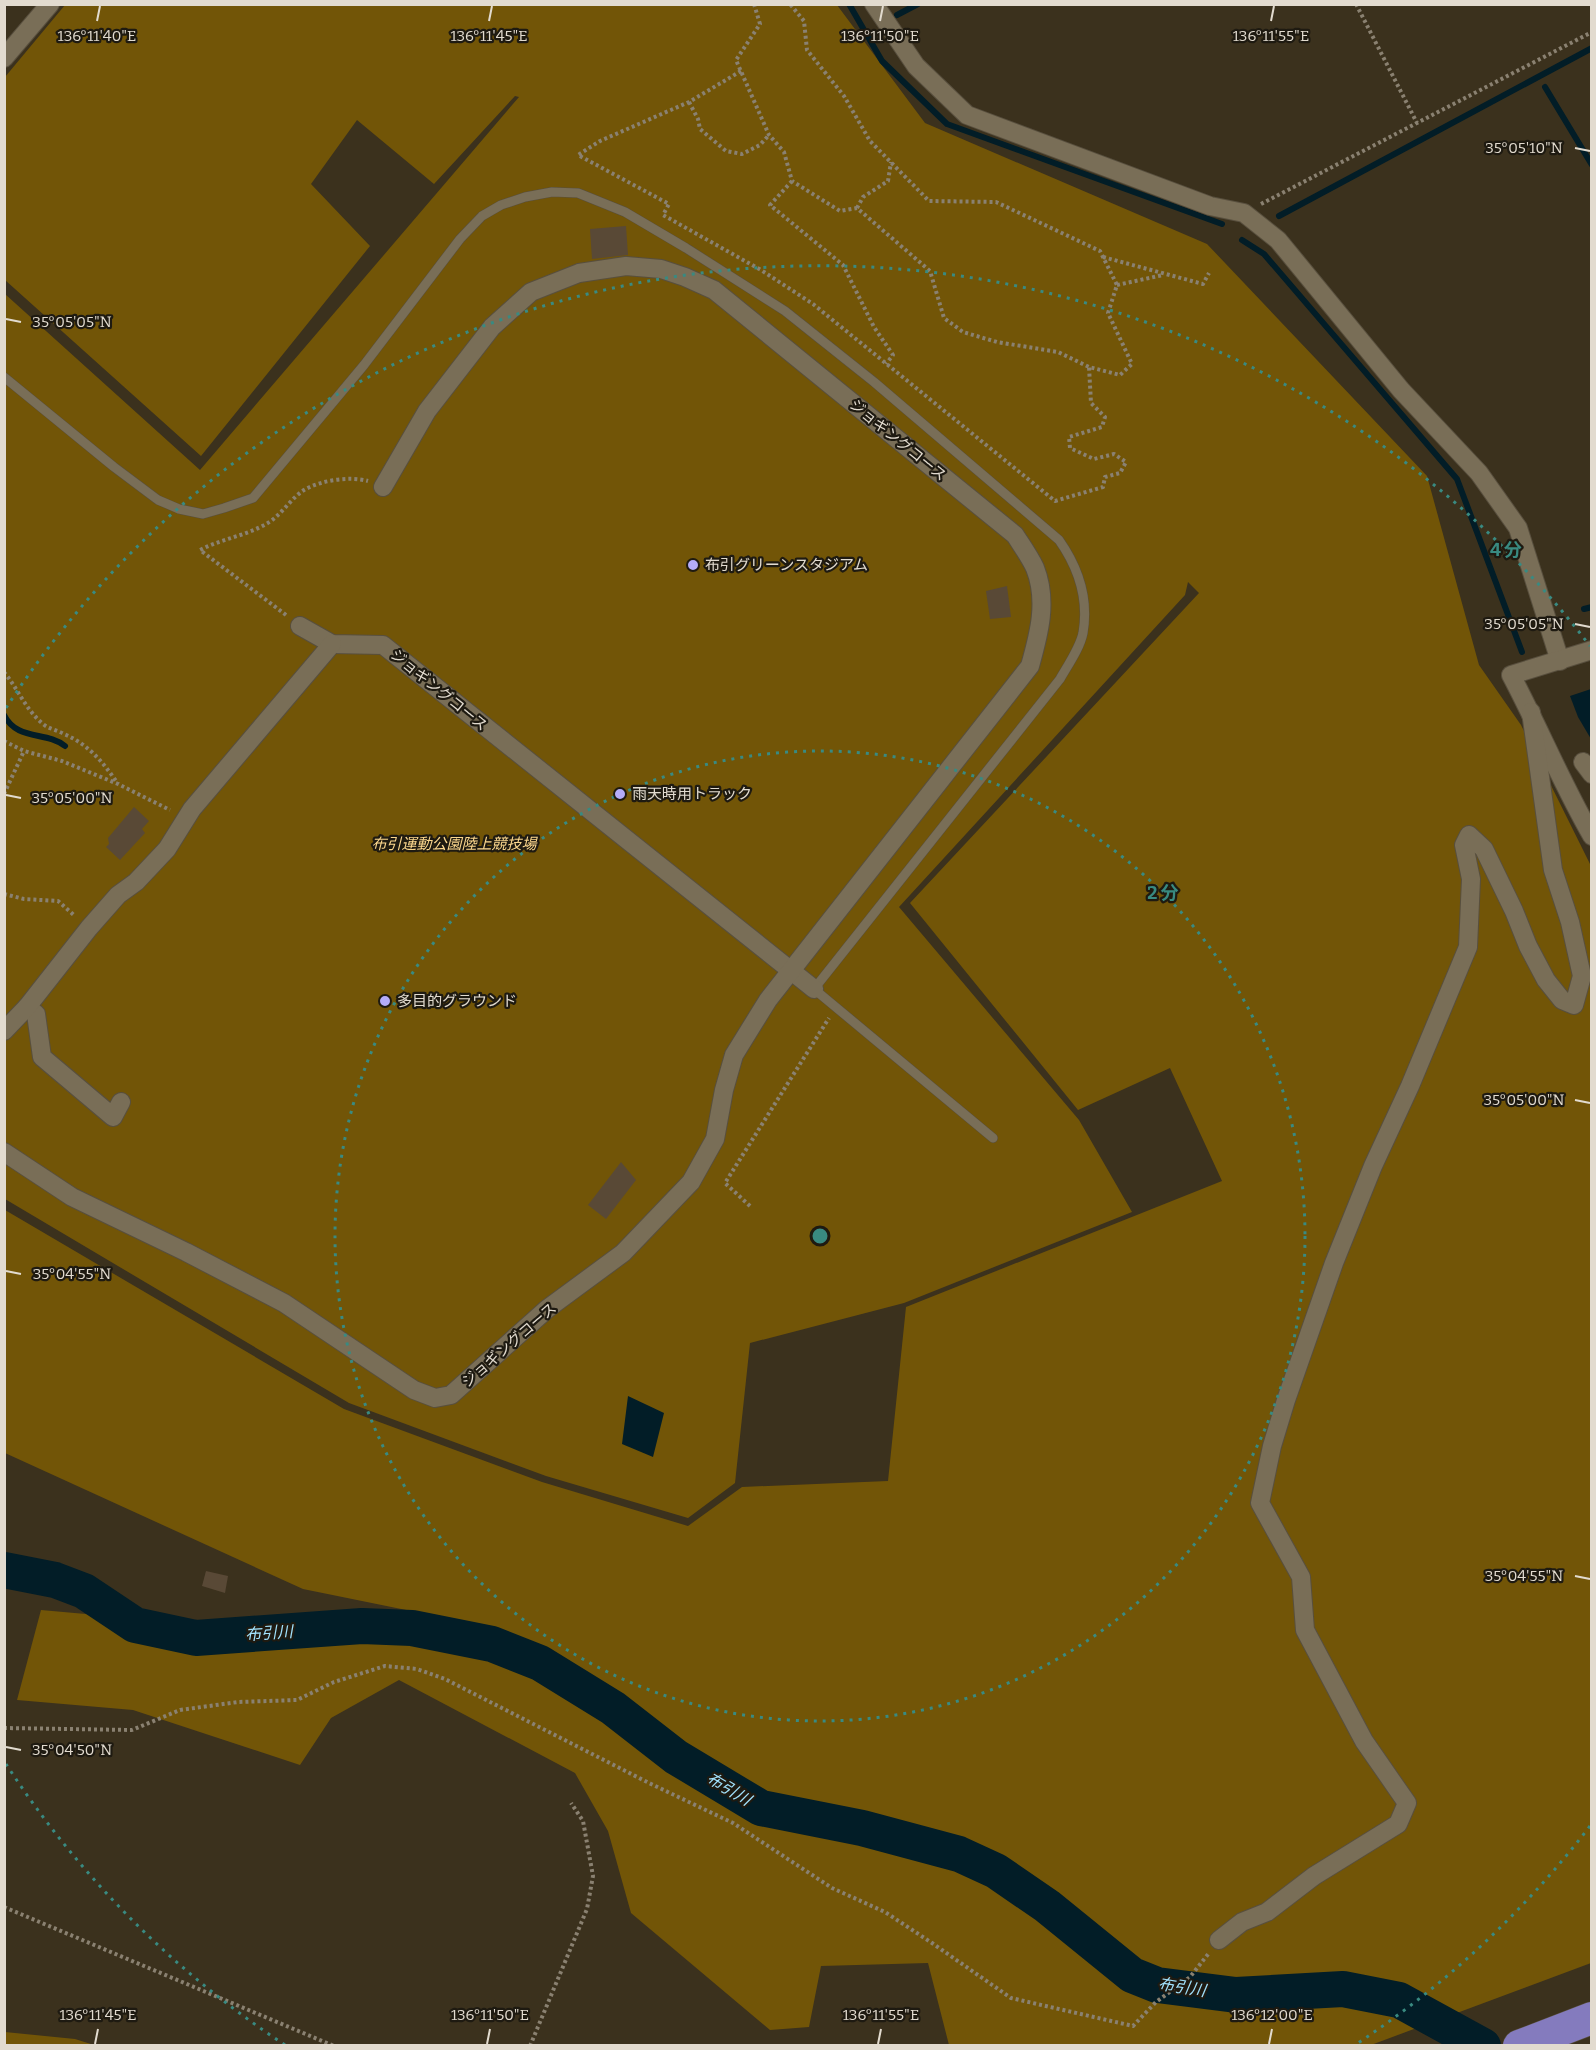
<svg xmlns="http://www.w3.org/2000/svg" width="1596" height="2050" font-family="Bitter,'Noto Sans JP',serif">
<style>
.green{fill:#725507}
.water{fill:#021d27}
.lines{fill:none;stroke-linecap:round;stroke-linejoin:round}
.stream{stroke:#021d27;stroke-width:6}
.river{stroke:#021d27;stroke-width:36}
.building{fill:#594936}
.lane-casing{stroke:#584f3e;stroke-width:10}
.street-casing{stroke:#584f3e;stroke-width:20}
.highway-casing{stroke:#584f3e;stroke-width:33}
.path{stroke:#8a8171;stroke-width:4;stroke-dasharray:3 3;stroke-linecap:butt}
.lane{stroke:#796e57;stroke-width:9}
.street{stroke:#796e57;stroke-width:18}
.highway{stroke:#847bbe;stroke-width:32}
.ticks{fill:none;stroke:#e2dbcf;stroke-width:2}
.ring{fill:none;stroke:#398a81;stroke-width:3;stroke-dasharray:3 6}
.poi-dot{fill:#b4acf9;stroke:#1e1a11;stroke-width:2}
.labels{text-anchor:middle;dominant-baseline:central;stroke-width:4.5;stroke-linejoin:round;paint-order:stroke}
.street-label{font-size:15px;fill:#e2dbcf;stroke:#1e1a11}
.poi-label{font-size:15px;fill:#e2dbcf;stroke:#1e1a11;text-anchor:start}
.park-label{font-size:15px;font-style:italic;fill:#fbd78d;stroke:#1e1a11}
.water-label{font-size:16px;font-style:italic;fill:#a1e2fd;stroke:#1e1a11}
.ticks-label{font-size:15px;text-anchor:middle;fill:#e2dbcf;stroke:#1e1a11;stroke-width:4.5;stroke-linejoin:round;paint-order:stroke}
.centre{fill:#398a81;stroke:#1e1a11;stroke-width:3}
.ring-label{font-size:18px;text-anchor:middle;font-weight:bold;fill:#398a81;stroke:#1e1a11;stroke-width:4.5;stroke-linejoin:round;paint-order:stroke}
</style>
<rect width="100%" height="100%" fill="#3b311d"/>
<g class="green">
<polygon points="65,5 837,5 925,123 1207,244 1427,476 1479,665 1521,725 1591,866 1591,1963 1371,2045 949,2045 928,1963 821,1966 809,2027 770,2030 631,1913 608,1831 575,1773 399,1680 331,1718 300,1765 133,1710 17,1700 41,1610 175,1622 416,1612 303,1589 5,1453 5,1210 344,1409 542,1482 688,1526 742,1487 888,1481 906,1307 1222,1181 1170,1068 1078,1110 910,903 1199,593 1188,582 1185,595 899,907 1079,1120 1132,1212 904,1303 750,1343 735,1483 688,1518 546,1476 349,1403 5,1199 5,294 200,470 519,97 515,96 434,184 357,120 311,184 370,246 201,456 5,280 5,77"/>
<polygon points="5,2032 75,2039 94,2045 5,2045"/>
</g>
<g class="water">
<polygon points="1591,689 1592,689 1591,739 1578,717 1570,696"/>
<polygon points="628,1396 664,1413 653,1457 622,1444"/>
</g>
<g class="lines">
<g class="stream">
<polyline points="849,4 882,61 947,124 1222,224"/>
<polyline points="897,15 918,4"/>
<polyline points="1545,87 1592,165"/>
<polyline points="1279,216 1592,48"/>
<polyline points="1242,240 1264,254 1457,479 1522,652"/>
<polyline points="1584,609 1592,607"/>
<path d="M 4,715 C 17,741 46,731 65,746"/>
</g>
<polyline class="river" points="4,1570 55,1580 84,1591 135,1625 196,1638 362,1626 412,1628 492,1644 540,1663 613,1708 676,1757 761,1808 862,1828 959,1854 996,1871 1047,1906 1132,1975 1157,1985 1236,1995 1343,1989 1399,2000 1483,2046"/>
</g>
<g class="building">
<polygon points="626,226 628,255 592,259 590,229"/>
<polygon points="1007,586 1011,617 990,619 986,591"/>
<polygon points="134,807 149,821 142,829 145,833 120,860 106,847 109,844 108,838"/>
<polygon points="621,1162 636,1180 606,1219 588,1205"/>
<polygon points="206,1571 228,1576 225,1593 202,1586"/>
</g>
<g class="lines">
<g class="lane-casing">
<path id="lane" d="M 4,377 L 114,467 L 158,500 L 179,509 L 203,514 L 224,508 L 253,498 L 364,365 L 460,239 L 482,216 L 501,205 L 525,197 L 552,192 L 578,193 L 625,212 L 686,248 L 785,311 L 874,382 L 1059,540 C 1078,567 1089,598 1083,633 C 1080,648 1068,665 1060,679 L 814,989 L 993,1138"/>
</g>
<g class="street-casing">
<g id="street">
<polyline points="874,4 916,66 967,115 1210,206 1244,213 1278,240 1401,390 1479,473 1518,528 1560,661"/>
<polyline points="4,58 50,4"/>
<polyline points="300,626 332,644 383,645 814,989"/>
<path d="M 1592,650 L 1511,675 C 1539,728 1562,784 1592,836"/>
<polyline points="1583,762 1592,774"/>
<polyline points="27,1007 36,1014 42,1057 113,1117 121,1102"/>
<polyline points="4,1031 27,1007 89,928 118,895 136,882 167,849 192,809 332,644"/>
<path d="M 4,1152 L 72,1197 L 186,1252 L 284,1303 L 414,1390 L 435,1398 L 451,1395 L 547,1309 L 623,1253 L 691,1182 L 715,1139 L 724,1090 L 734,1055 L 768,1000 L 1030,666 C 1039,634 1048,601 1035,568 C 1030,557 1022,546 1015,535 L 714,290 L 685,277 L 661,269 L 626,266 L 579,273 L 531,292 L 492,327 L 427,411 L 383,487"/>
<polyline points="1219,1940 1242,1922 1267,1912 1314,1876 1398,1824 1407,1803 1364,1741 1305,1630 1301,1577 1260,1503 1272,1446 1286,1400 1334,1263 1373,1166 1410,1086 1468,947 1471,879 1464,845 1469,835 1484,849 1514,911 1528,946 1546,980 1562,1000 1574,1005 1582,976 1570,922 1553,870 1531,712"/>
</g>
</g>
<g class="highway-casing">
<polyline id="highway" points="1519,2046 1592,2018"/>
</g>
<g class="path">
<polyline points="754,4 760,24 736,60 769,135 784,152 792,181 840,211 857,208 930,271 944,318 963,332 997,342 1058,352 1089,367 1120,375 1132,364 1108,313 1117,285 1100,251 996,202 929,201 870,141 844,96 807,50 804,21 790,4"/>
<polyline points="1356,4 1417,123"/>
<polyline points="741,71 689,102 600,141 578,155 669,204 663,215 761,270 813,304 1055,501 1103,487 1105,477 1120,473 1126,462 1114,454 1094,459 1070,448 1069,437 1102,427 1105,417 1091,403 1089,367"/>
<polyline points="689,102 698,119 700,129 726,151 742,154 760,145 769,135"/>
<polyline points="792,181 770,205 843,265 874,327 893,355 886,364"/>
<polyline points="1261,204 1592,32"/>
<polyline points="857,208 863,197 888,181 891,162"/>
<polyline points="1103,257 1203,284 1209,273"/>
<polyline points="1117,285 1163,275"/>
<path d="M 286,615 L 200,550 C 221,539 245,536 266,524 C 281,516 290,499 304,490 C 321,480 350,476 368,481"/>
<path d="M 4,672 C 18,689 26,710 43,724 C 49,729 57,730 64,734 C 88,744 104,763 118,784"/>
<polyline points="4,741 24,751 62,761 118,784 170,810"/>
<polyline points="4,794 24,751"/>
<polyline points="4,894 24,899 58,901 75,916"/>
<polyline points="750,1206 725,1183 829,1018"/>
<polyline points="4,1728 132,1730 180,1710 238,1702 297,1700 334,1682 385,1666 417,1669 445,1679 649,1783 733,1823 832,1888 885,1912 932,1943 1011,1998 1133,2026 1156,2002 1190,1977 1209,1953"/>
<polyline points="4,1907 334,2046"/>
<polyline points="530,2046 587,1909 593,1876 583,1821 571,1803"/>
</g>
<use href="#lane" class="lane"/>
<use href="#street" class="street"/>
<use href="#highway" class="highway"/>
</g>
<path class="ticks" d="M 97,21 L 100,6M 489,21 L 492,6M 880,21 L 883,6M 1271,21 L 1274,6M 1575,148 L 1590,151M 6,319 L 21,322M 1575,624 L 1590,627M 6,795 L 21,798M 1575,1100 L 1590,1103M 6,1271 L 21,1274M 1575,1576 L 1590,1579M 6,1747 L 21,1750M 95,2044 L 98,2029M 487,2044 L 490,2029M 878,2044 L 881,2029M 1269,2044 L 1272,2029"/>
<g class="ring">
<circle cx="820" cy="1236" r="485"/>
<path d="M1590 1826A970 970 0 0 1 1355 2045M285 2045A970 970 0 0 1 6 1764M6 708A970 970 0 0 1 1590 646"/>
</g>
<g class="poi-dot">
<circle cx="693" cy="565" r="6"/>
<circle cx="620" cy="794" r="6"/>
<circle cx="385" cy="1001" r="6"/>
</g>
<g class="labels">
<g class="street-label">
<text transform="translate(898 440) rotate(39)">ジョギングコース</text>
<text transform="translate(439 690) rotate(39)">ジョギングコース</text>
<text transform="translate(509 1345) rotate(-41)">ジョギングコース</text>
</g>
<g class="poi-label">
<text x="705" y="565">布引グリーンスタジアム</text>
<text x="632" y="794">雨天時用トラック</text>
<text x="397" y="1001">多目的グラウンド</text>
</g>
<g class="park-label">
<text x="454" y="844">布引運動公園陸上競技場</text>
</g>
<g class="water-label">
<text transform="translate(269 1633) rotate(-4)">布引川</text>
<text transform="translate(729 1789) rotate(31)">布引川</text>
<text transform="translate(1182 1987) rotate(9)">布引川</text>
</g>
</g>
<g class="ticks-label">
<text x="97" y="41">136°11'40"E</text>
<text x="489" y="41">136°11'45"E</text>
<text x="880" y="41">136°11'50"E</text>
<text x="1271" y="41">136°11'55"E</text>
<text x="1524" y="153">35°05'10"N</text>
<text x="72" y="327">35°05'05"N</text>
<text x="1524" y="629">35°05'05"N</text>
<text x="72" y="803">35°05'00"N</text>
<text x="1524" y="1105">35°05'00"N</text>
<text x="72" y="1279">35°04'55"N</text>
<text x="1524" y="1581">35°04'55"N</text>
<text x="72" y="1755">35°04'50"N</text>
<text x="98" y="2020">136°11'45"E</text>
<text x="490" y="2020">136°11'50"E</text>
<text x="881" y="2020">136°11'55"E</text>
<text x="1272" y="2020">136°12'00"E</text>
</g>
<circle cx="820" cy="1236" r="9" class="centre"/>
<g class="ring-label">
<text x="1506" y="556">4 分</text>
<text x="1163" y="899">2 分</text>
</g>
<rect width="1596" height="2050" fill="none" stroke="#e2dbcf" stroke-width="12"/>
</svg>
